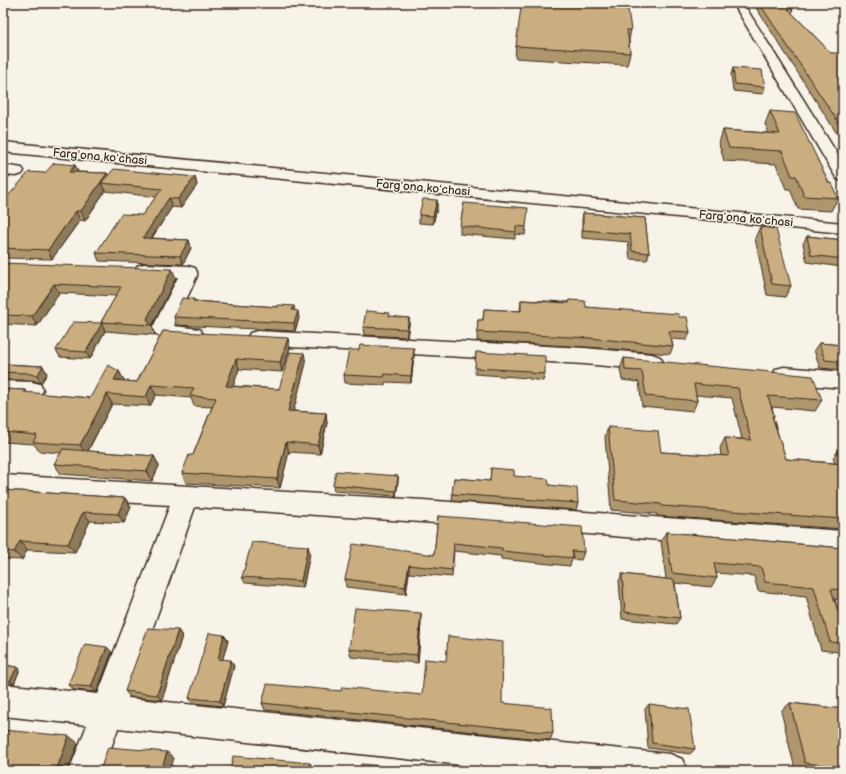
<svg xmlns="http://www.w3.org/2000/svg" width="846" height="774" font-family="'Balsamiq Sans',sans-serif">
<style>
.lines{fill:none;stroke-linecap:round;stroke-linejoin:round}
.minor-casing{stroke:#3b2a1e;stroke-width:3}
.minor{fill:#f7f3e8;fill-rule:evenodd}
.wall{fill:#ae966d;stroke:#3b2a1e}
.shaded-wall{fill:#8d7a59;stroke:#3b2a1e}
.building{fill:#caae7f;stroke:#3b2a1e}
.labels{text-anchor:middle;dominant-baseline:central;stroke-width:3;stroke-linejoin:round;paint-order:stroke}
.far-street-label{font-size:12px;fill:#3b2a1e;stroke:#f7f3e8}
</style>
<rect width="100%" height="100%" fill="#f7f3e8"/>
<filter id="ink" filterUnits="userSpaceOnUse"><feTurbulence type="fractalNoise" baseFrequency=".025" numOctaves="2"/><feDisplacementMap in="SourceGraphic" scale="8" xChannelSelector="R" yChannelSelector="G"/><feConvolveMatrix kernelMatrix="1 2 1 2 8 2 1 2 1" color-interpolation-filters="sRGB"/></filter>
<g filter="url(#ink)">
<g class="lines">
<g class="minor-casing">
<g id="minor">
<polygon points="733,3 743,3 843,163 843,181 837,179 835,176"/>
<polygon points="3,142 843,223 843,233 3,152"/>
<polygon points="3,165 22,168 24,171 22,174 16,176 3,175"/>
<path d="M 144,264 L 188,266 L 195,268 L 197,272 L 197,276 L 174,326 L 200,329 L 203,334 L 200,339 C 186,343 160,343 152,329 L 178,277 L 137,274 L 135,270 L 137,266 Z"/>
<polygon points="257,331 584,348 652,354 660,357 663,362 660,367 652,370 584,364 257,345 250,343 247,338 250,333"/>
<polygon points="784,367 843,372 843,388 784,383 776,381 773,375 776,369"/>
<polygon points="3,381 32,382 40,384 43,390 40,396 32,398 3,397"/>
<polygon points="3,475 423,500 843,531 843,555 528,529 195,507 128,698 670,754 682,759 687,771 517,771 118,728 103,771 69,771 87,725 3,716 3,684 98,694 170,505 3,495"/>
</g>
</g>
<use href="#minor" class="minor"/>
</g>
<g class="wall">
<polygon points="753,3 789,3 793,9 792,13 831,53 843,55 843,143"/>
<polygon points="625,9 631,30 629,40 630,53 627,65 515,58 516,46"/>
<polygon points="733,68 765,87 763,94 733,91 731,74"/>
<polygon points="770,111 829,183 838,198 831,211 798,209 790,189 786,189 776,164 724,161 719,143 723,130 769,133 765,124"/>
<polygon points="75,165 78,172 107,173 108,175 195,177 197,185 181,208 172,207 152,238 189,240 191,248 183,264 99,261 96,253 142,215 156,197 105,191 85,221 80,220 52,259 3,258 3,202 45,173"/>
<polygon points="437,200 437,208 433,224 419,223 419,215"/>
<polygon points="464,203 526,227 525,235 515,234 515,239 460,234 460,226"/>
<polygon points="583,213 645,218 649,253 647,260 630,259 628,242 582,238 582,220"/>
<polygon points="760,227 791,286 785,297 767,295 755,238"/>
<polygon points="807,236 843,240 843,271 841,267 807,262 803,244"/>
<polygon points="3,263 176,278 152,326 155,335 105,331 90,359 60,357 56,350 102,323 101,322 116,296 59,293 37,326 3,324"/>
<polygon points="194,299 195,301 233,304 278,307 294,306 295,311 299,318 295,331 176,325 174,317"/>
<polygon points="521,300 568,302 569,300 586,307 679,317 690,332 687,340 671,339 673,346 670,354 587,347 477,341 478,320 483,320 484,309 520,311"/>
<polygon points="390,317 409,318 409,325 407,337 364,335 363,327"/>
<polygon points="163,331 290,348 282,372 239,369 233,386 279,389 306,363 293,411 326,413 327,423 320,454 289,452 280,488 186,483 182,473 193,455 212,407 194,406 191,398 156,395 150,406 112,404 88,451 154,456 159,466 152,481 61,474 54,464 61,453 39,451 34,444 3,442 3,389 25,390 27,393 90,398 119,371 124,381 137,382"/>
<polygon points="819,343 843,345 843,370 820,368 814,350"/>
<polygon points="476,352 545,374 543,381 529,379 529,378 475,374"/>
<polygon points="414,355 411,383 385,382 385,385 345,383 344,375"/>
<polygon points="624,358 822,400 815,411 772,407 774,416 773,418 786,459 835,463 833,458 840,448 843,448 843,529 657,516 657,514 611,510 605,437 608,427 661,452 721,456 720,448 725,438 742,439 732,398 696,395 697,401 693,411 642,406 639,382 622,380 620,369"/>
<polygon points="3,359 7,364 43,366 47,374 41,383 32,380 3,380"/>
<polygon points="491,468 514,476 549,485 578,503 576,510 452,501 454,478 490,481"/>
<polygon points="398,476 398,481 396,496 334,491 333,485"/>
<polygon points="3,490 125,498 131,507 124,523 90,521 75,552 27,550 22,560 3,559"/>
<polygon points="438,516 584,552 581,560 572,559 570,566 501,559 501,556 454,551 452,577 409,573 406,594 346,587 345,579 434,555"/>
<polygon points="666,532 843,548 843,600 835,599 843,627 843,648 838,652 821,650 806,596 758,591 754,576 716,573 717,578 711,587 675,583 680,618 676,624 622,619 619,581 622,574 666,579 661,541"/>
<polygon points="310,553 303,588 245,583 242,577"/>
<polygon points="421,622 418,663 351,657 349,649"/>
<polygon points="178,630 182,636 162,700 130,697 125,691"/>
<polygon points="224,635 228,641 222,660 234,666 223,706 193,703 189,698"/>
<polygon points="107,647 112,652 97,692 74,690 68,685"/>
<polygon points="3,665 17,667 20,669 14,684 3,683"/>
<polygon points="341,691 502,703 553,733 550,740 265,710 262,703"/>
<polygon points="790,703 843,709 843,771 811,771 795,769 781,711"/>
<polygon points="649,704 695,749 690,754 648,748 645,709"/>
</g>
<g class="shaded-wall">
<polygon points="75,165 79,174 69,172"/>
<polygon points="107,173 111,182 101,183 105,191 85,221 81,211"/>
<polygon points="195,177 197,185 181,208 178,199"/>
<polygon points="169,198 172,207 146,246 143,238"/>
<polygon points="437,200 437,208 433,224 433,216"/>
<polygon points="76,211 80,220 52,259 48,250"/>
<polygon points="189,240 191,248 183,264 180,256"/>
<polygon points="172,269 176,278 152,326 147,319"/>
<polygon points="54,284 59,293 37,326 32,316"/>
<polygon points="298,311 299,318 295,331 294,323"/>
<polygon points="409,318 409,325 407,337 407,329"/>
<polygon points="102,323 105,331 90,359 86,352"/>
<polygon points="288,338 290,348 282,372 280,362"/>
<polygon points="414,348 414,355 411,383 411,376"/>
<polygon points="304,353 306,363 291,421 288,411"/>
<polygon points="3,359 8,367 3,368"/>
<polygon points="236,359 239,369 230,396 226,386"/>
<polygon points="43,366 47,374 41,383 37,376"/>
<polygon points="119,371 124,381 119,390 114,380"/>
<polygon points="151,385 156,395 150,406 146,397"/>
<polygon points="107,394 112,404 86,454 80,445"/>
<polygon points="326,413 327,423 320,454 318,445"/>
<polygon points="286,442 289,452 280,488 277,479"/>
<polygon points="154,456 159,466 152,481 147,471"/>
<polygon points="398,476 398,481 396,496 396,491"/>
<polygon points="125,498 131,507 124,523 118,514"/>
<polygon points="83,512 90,521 75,552 68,544"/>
<polygon points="20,541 27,550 22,560 14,552"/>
<polygon points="308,546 310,553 303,588 301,581"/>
<polygon points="409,565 409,573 406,594 405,587"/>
<polygon points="421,613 421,622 418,663 417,655"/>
<polygon points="178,630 182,636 162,700 157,695"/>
<polygon points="224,635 228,641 221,665 218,659"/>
<polygon points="107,647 112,652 97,692 91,687"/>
<polygon points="231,660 234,666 223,706 220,701"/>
<polygon points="17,667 20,669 14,684 10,681"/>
<polygon points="69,736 78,743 68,771 56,771"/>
<polygon points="167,752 174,758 170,771 161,771"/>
<polygon points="310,763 313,769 313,771 309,771"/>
</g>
<g class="building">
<polygon points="523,3 624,3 625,9 628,9 631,30 627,30 630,53 516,46 521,7 522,7"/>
<polygon points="759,3 789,3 793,9 788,9 831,53 842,53 843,55 843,129"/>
<polygon points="733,68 762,70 765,87 735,84"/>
<polygon points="770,111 795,113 829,183 831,183 838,198 804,196 796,176 792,176 782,151 729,148 723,130 780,134"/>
<polygon points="54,163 75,165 69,172 107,173 81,211 76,211 48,250 3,248 3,202 29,172 45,173"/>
<polygon points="114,169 195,177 178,199 169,198 143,238 189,240 180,256 96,253 121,214 142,215 162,189 101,183"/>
<polygon points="423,199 437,200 433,216 419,215"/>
<polygon points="464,203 528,208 526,227 516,226 516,232 460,226"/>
<polygon points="583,213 645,218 649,253 632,251 630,234 583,230"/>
<polygon points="760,227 776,229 791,286 772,284"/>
<polygon points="807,236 843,240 843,259 811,255"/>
<polygon points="3,263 172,269 147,319 151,325 101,322 121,287 54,284 32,316 3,315"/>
<polygon points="182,298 194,299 193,301 233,304 278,307 278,305 294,306 292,310 298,311 294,323 174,317"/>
<polygon points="521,300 569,303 569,300 585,301 586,307 678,314 679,317 687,317 690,332 669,331 673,346 589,338 477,332 478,320 483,320 484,309 521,311"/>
<polygon points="366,311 390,313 389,316 409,318 407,329 363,327"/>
<polygon points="73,322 102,323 86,352 56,350"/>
<polygon points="163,331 288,338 280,362 236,359 226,386 279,389 290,352 304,353 288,411 326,413 318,445 286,442 277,479 182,473 189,455 193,455 216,398 190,396 194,388 151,385 146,397 107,394 80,445 33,442 37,435 3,432 3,389 25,390 24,392 90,398 108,365 119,371 114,380 137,382"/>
<polygon points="819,343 843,345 843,362 825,360"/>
<polygon points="360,345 414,348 411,376 385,374 384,377 344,375 349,350 359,350"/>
<polygon points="476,352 545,356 545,374 530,373 530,371 475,368"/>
<polygon points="624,358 813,376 822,400 768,396 774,416 772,416 786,459 843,464 843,519 662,506 661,504 615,500 608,427 658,431 661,452 729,456 725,438 751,440 738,388 694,384 697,401 646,396 642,371 625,370"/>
<polygon points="3,364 43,366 37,376 27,373 3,372"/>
<polygon points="840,448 843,448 843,455"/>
<polygon points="63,449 154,456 147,471 54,464"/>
<polygon points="491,468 514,470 514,476 548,479 549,485 577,488 578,503 452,494 454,478 490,481"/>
<polygon points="336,471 398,476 396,491 333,485"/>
<polygon points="3,490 125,498 118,514 83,512 68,544 20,541 14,552 3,551"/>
<polygon points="438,516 582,527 584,552 572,551 573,558 502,551 502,548 454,543 452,570 409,565 405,587 345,579 353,544 434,555"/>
<polygon points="666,532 843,548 843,590 831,589 843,627 843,643 830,642 814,587 765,582 761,567 714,563 717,578 672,573"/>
<polygon points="252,542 308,546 301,581 242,577"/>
<polygon points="622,574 674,580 680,618 625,612"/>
<polygon points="355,608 421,613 417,655 349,649"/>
<polygon points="148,628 178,630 157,695 125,691"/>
<polygon points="209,633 224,635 218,659 231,660 220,701 189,698"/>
<polygon points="448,636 503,642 502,703 552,708 553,733 262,703 267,684 341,691 342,687 422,695 425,659 446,661"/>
<polygon points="85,644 107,647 91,687 68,685"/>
<polygon points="3,665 17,667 10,681 3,680"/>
<polygon points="790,703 843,709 843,767 805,763"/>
<polygon points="649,704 689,709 695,749 652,743"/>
<polygon points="3,730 69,736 56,771 3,771"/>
<polygon points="108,747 167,752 161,771 100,771"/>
<polygon points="233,756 310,763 309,771 230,771"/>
<polygon points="361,764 433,771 360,771"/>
</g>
</g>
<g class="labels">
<g class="far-street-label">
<text transform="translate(100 157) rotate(5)">Fargʻona koʻchasi</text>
<text transform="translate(423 188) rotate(5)">Fargʻona koʻchasi</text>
<text transform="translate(746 219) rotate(5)">Fargʻona koʻchasi</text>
</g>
</g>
<rect width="846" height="774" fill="none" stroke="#f7f3e8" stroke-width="16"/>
<rect x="8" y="8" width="830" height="758" fill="none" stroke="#3b2a1e" stroke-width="1.5" filter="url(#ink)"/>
</svg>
